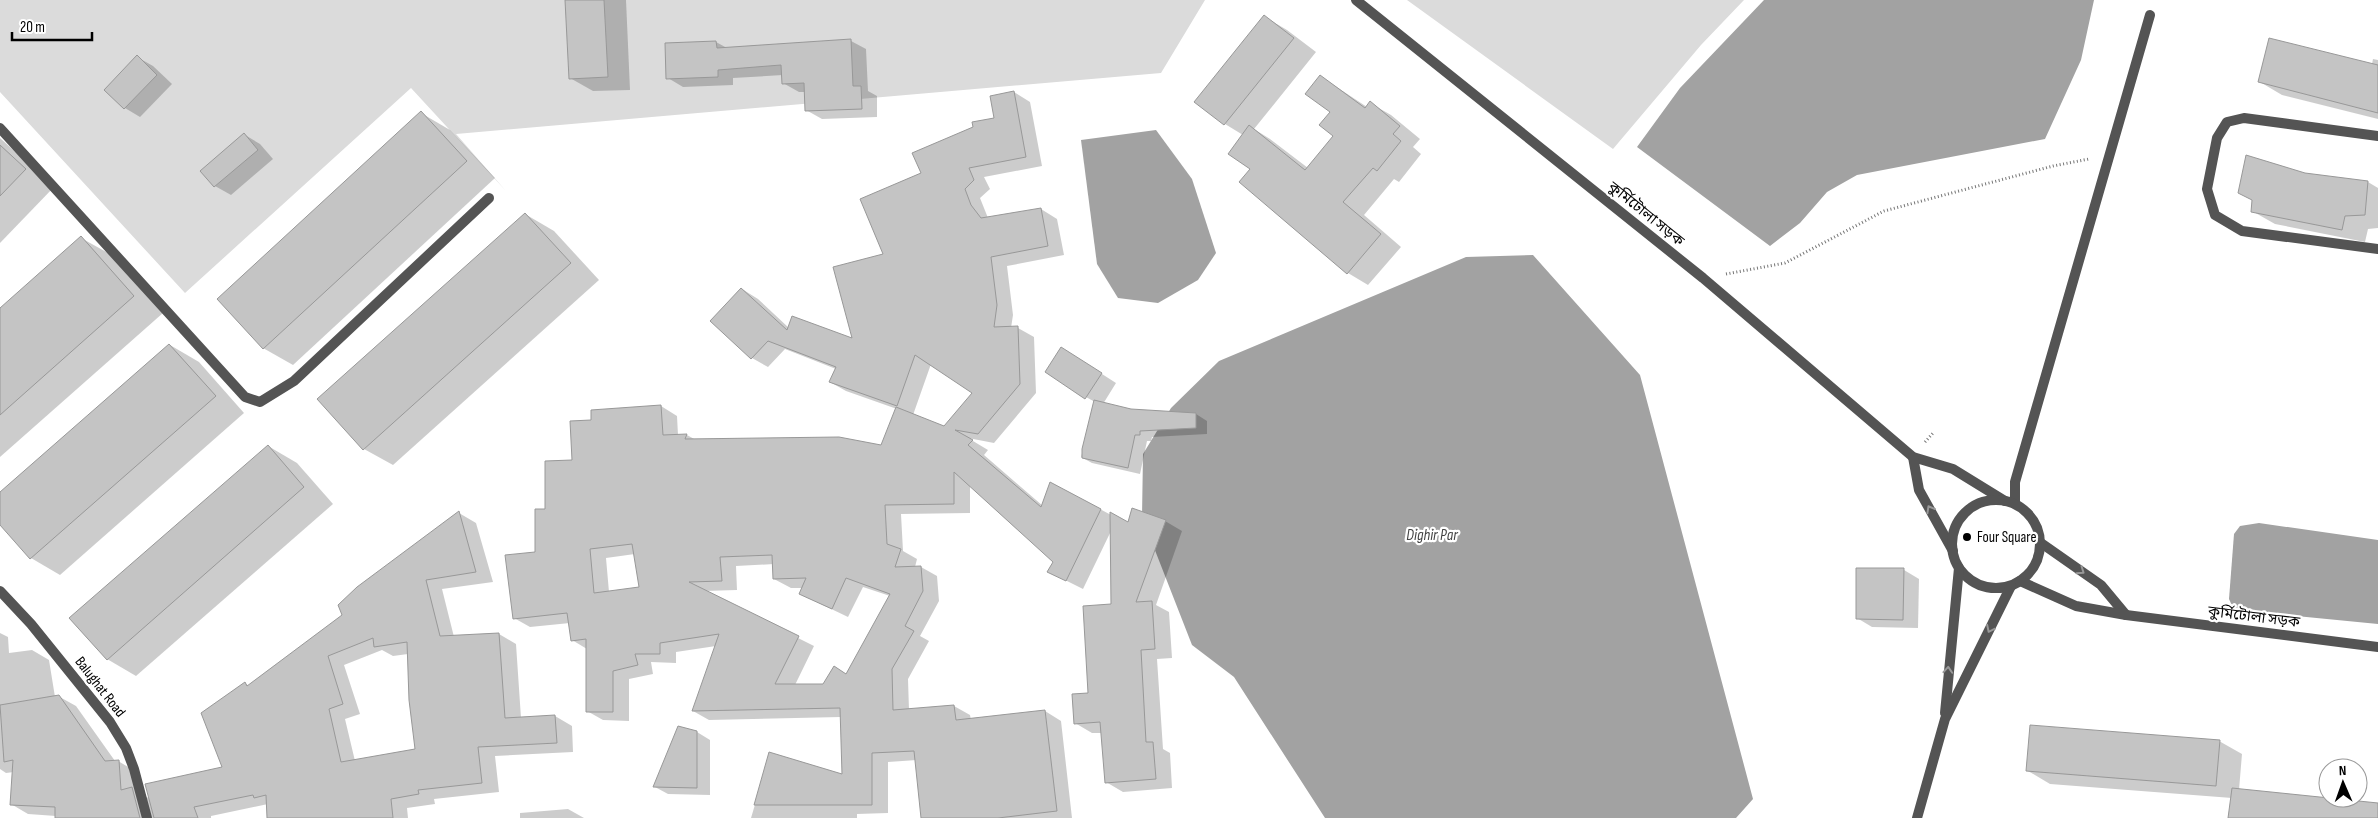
<svg xmlns="http://www.w3.org/2000/svg" width="2378" height="818" font-family="'Sofia Sans Condensed','Noto Sans Bengali',sans-serif">
<style>
.green{fill:#dbdbdb}
.water{fill:#a2a2a2}
.shadow{fill:#0003;fill-rule:evenodd}
.building{fill:#c4c4c4;stroke:#989898;fill-rule:evenodd}
.lines{fill:none;stroke-linecap:round;stroke-linejoin:round}
.path{stroke:#767676;stroke-width:3;stroke-dasharray:1 2.5;stroke-linecap:butt}
.minor{stroke:#545454;stroke-width:10}
.tertiary{stroke:#545454;stroke-width:10}
.oneway{stroke:#989898}
.poi-dot{fill:#000;stroke:#fff;stroke-width:2}
.labels{text-anchor:middle;dominant-baseline:central;stroke-width:4.5;stroke-linejoin:round;paint-order:stroke}
.street-label{font-size:15px;fill:#000;stroke:#fff}
.poi-label{font-size:15px;fill:#000;stroke:#fff;text-anchor:start}
.water-label{font-size:16px;font-style:italic;fill:#434343;stroke:#fff}
</style>
<rect width="100%" height="100%" fill="#fff"/>
<g class="green">
<polygon points="0,0 1205,0 1161,73 456,134 506,191 411,88 185,293 0,92"/>
<polygon points="1407,0 1744,0 1701,45 1613,149"/>
</g>
<g class="water">
<polygon points="1764,0 2094,0 2081,60 2045,139 1857,175 1827,192 1800,223 1770,246 1637,147 1680,88"/>
<polygon points="1156,130 1192,179 1216,253 1198,280 1158,303 1118,298 1097,264 1081,140"/>
<polygon points="1533,255 1640,375 1753,799 1736,818 1325,818 1234,677 1192,645 1142,517 1143,454 1171,408 1219,361 1466,257"/>
<polygon points="2259,523 2378,540 2378,624 2234,610 2229,599 2234,534 2240,526"/>
</g>
<g class="shadow">
<polygon points="566,0 626,0 630,90 593,91 570,78"/>
<polygon points="1265,17 1287,30 1316,52 1254,129 1270,139 1308,168 1335,136 1332,111 1320,76 1367,107 1370,103 1391,115 1420,139 1413,147 1421,154 1399,182 1394,179 1364,215 1401,247 1368,285 1348,273 1252,169 1243,135 1225,124"/>
<polygon points="851,41 866,49 868,91 877,96 877,117 822,119 806,110 806,92 799,92 783,83 783,75 733,78 733,85 683,87 668,78 716,42 727,48"/>
<polygon points="137,57 153,66 172,84 140,117 125,108 106,90"/>
<polygon points="2373,59 2378,60 2378,119 2282,95 2260,82 2372,64"/>
<path d="M 1014,92 L 1030,102 L 1042,166 L 984,177 L 990,189 L 980,198 L 988,218 L 1041,209 L 1057,219 L 1064,255 L 1007,266 L 1013,315 L 1011,328 L 1018,328 L 1034,337 L 1036,393 L 994,443 L 968,438 L 988,450 L 984,455 L 1043,506 L 1051,483 L 1128,524 L 1165,521 L 1182,531 L 1156,605 L 1169,612 L 1172,658 L 1157,659 L 1163,749 L 1170,753 L 1172,788 L 1123,792 L 1106,782 L 1102,733 L 1092,733 L 1075,723 L 1090,694 L 1112,605 L 1111,531 L 1083,589 L 1049,572 L 1054,562 L 970,484 L 970,513 L 901,514 L 903,551 L 917,559 L 915,567 L 921,567 L 937,576 L 939,601 L 920,636 L 929,641 L 908,679 L 909,710 L 954,706 L 970,715 L 971,720 L 1045,711 L 1061,721 L 1072,818 L 923,818 L 917,760 L 888,762 L 888,813 L 857,814 L 857,818 L 751,818 L 770,754 L 843,776 L 841,717 L 709,720 L 693,711 L 716,646 L 676,652 L 676,663 L 651,662 L 653,674 L 629,679 L 629,721 L 603,720 L 587,711 L 587,649 L 572,640 L 570,623 L 530,627 L 514,618 L 537,553 L 546,510 L 574,462 L 593,421 L 661,406 L 677,416 L 678,435 L 687,435 L 696,440 L 882,447 L 897,409 L 846,391 L 830,382 L 836,369 L 785,349 L 768,367 L 752,358 L 742,289 L 758,299 L 789,328 L 853,340 L 885,255 L 922,174 L 996,119 ZM 931,364 L 973,393 L 944,428 L 913,415 ZM 635,554 L 641,588 L 609,592 L 606,558 ZM 774,564 L 774,579 L 791,588 L 803,588 L 800,594 L 848,617 L 863,587 L 890,596 L 847,675 L 824,685 L 795,685 L 814,646 L 704,591 L 737,590 L 736,566 Z"/>
<polygon points="421,113 450,130 495,178 293,365 263,348"/>
<polygon points="245,135 260,144 273,159 231,195 215,186"/>
<polygon points="0,138 54,187 0,243"/>
<polygon points="2305,174 2368,182 2378,188 2378,228 2368,229 2365,242 2275,224 2252,211"/>
<polygon points="525,214 554,231 599,280 393,465 364,449"/>
<polygon points="81,238 110,254 163,313 0,457 0,310"/>
<polygon points="170,345 199,362 244,413 60,575 31,558 0,523 0,494"/>
<polygon points="1077,358 1116,383 1103,404 1131,411 1196,414 1207,421 1207,434 1152,437 1151,441 1147,441 1140,474 1092,463 1081,457 1095,402 1086,397"/>
<polygon points="268,446 297,463 333,504 136,676 107,659"/>
<path d="M 459,513 L 476,523 L 493,582 L 442,589 L 454,637 L 499,634 L 516,644 L 521,718 L 555,716 L 572,726 L 573,752 L 495,756 L 499,792 L 434,799 L 435,804 L 407,808 L 408,818 L 305,818 L 268,804 L 211,816 L 211,818 L 57,818 L 56,816 L 28,814 L 11,804 L 14,772 L 6,773 L 0,769 L 0,633 L 8,637 L 9,653 L 32,650 L 49,660 L 55,697 L 58,696 L 76,706 L 115,761 L 118,761 L 135,771 L 137,791 L 150,799 L 224,768 L 245,683 L 249,686 L 343,615 ZM 382,650 L 393,656 L 408,654 L 416,750 L 355,761 L 345,719 L 360,714 L 344,665 Z"/>
<polygon points="1904,570 1919,579 1918,628 1872,627 1857,618"/>
<polygon points="697,732 710,740 710,795 668,794 655,787"/>
<polygon points="2219,741 2242,754 2239,790 2378,804 2378,818 2229,818 2232,798 2050,784 2028,771"/>
<polygon points="568,809 584,818 520,818 520,813"/>
</g>
<g class="building">
<polygon points="565,0 604,0 608,77 569,79"/>
<polygon points="1264,15 1294,38 1224,125 1194,102"/>
<polygon points="2269,38 2378,65 2378,113 2258,82"/>
<polygon points="851,39 853,86 861,86 862,109 805,111 804,83 782,84 781,65 718,70 718,77 666,79 665,43 716,41 717,48"/>
<polygon points="137,55 157,75 124,109 104,90"/>
<polygon points="1320,75 1365,108 1370,101 1400,126 1393,134 1401,141 1377,171 1373,168 1343,202 1381,234 1347,274 1239,182 1250,169 1228,154 1249,125 1305,170 1333,136 1319,125 1330,112 1305,94"/>
<path d="M 1014,91 L 1026,157 L 969,168 L 974,180 L 965,189 L 971,205 L 981,218 L 1041,208 L 1048,246 L 991,257 L 997,305 L 994,327 L 1018,326 L 1020,384 L 978,434 L 955,430 L 973,440 L 968,445 L 1041,507 L 1050,482 L 1101,509 L 1066,581 L 1047,572 L 1053,562 L 954,472 L 954,504 L 885,505 L 887,544 L 901,549 L 895,567 L 921,566 L 923,591 L 905,626 L 914,631 L 892,669 L 893,710 L 954,705 L 956,720 L 1045,710 L 1057,811 L 998,818 L 921,818 L 914,751 L 872,753 L 872,805 L 754,805 L 769,752 L 842,774 L 840,708 L 692,711 L 719,634 L 660,643 L 660,654 L 635,654 L 638,665 L 613,671 L 613,712 L 586,712 L 586,639 L 571,641 L 567,613 L 513,619 L 505,555 L 535,552 L 535,509 L 545,509 L 545,461 L 572,460 L 570,421 L 591,420 L 591,410 L 661,405 L 663,435 L 687,434 L 685,439 L 839,437 L 881,445 L 896,407 L 944,426 L 972,393 L 915,355 L 897,406 L 829,382 L 836,367 L 768,341 L 751,359 L 710,321 L 741,288 L 787,330 L 792,316 L 852,338 L 833,267 L 883,254 L 860,199 L 921,173 L 912,153 L 973,127 L 972,122 L 994,118 L 990,96 ZM 632,544 L 639,587 L 594,593 L 590,549 ZM 772,555 L 773,579 L 806,578 L 799,594 L 832,609 L 846,578 L 890,594 L 846,674 L 834,666 L 823,684 L 775,684 L 799,636 L 689,582 L 722,581 L 720,557 Z"/>
<polygon points="421,111 467,161 263,349 217,299"/>
<polygon points="244,133 258,150 214,187 200,171"/>
<polygon points="0,145 26,169 0,196"/>
<polygon points="2246,155 2305,173 2368,181 2365,215 2345,216 2342,230 2251,212 2252,200 2238,193"/>
<polygon points="525,213 571,263 363,450 317,399"/>
<polygon points="81,236 134,296 0,415 0,308"/>
<polygon points="169,344 216,396 30,559 0,525 0,492"/>
<polygon points="1061,347 1102,373 1085,399 1045,372"/>
<polygon points="1094,400 1131,409 1196,413 1196,428 1140,431 1140,435 1135,435 1128,468 1082,458 1082,449"/>
<polygon points="268,445 304,487 107,660 69,618"/>
<polygon points="1132,508 1166,520 1136,602 1152,601 1155,649 1141,650 1146,742 1153,742 1156,779 1105,783 1100,722 1074,724 1072,694 1088,693 1083,606 1111,604 1110,512 1128,522"/>
<path d="M 459,511 L 476,572 L 426,580 L 440,636 L 499,633 L 505,718 L 555,715 L 557,743 L 478,747 L 482,783 L 418,790 L 419,794 L 391,799 L 393,818 L 267,818 L 266,795 L 254,798 L 253,795 L 194,807 L 198,818 L 154,818 L 145,784 L 222,767 L 201,713 L 245,682 L 247,686 L 342,615 L 338,605 L 357,587 ZM 373,638 L 374,647 L 407,642 L 409,700 L 415,749 L 341,762 L 329,709 L 343,704 L 328,656 Z"/>
<polygon points="1856,568 1904,568 1903,620 1856,619"/>
<polygon points="59,695 105,761 119,760 121,790 132,787 140,818 55,818 55,807 10,805 13,760 4,762 0,705"/>
<polygon points="2030,725 2220,740 2216,786 2026,771"/>
<polygon points="678,726 697,731 697,788 653,787"/>
<polygon points="2232,788 2378,803 2378,818 2228,818"/>
</g>
<g class="lines">
<g class="path">
<polyline points="1726,274 1785,263 1884,211 2053,166 2089,159"/>
<polyline points="1925,442 1933,433"/>
</g>
<g class="minor">
<polyline points="0,128 245,397 260,402 294,381 489,198"/>
<polyline points="2378,136 2244,118 2227,122 2217,138 2207,189 2215,215 2242,231 2378,249"/>
<polyline points="2015,504 2015,482 2150,15"/>
</g>
<g class="tertiary">
<polyline points="1356,0 1703,278 1913,457 1953,469 2005,501"/>
<polyline points="1913,457 1919,490 1953,551"/>
<circle cx="1996" cy="544" r="44"/>
<polyline points="2041,543 2101,585 2126,615"/>
<polyline points="2020,581 2076,606 2126,615 2378,647"/>
<polyline points="0,591 31,624 110,722 126,748 134,769 147,818"/>
<polyline points="1945,713 1959,568"/>
<polyline points="1917,818 1945,719 2011,586"/>
</g>
</g>
<defs><path id="oneway-chevron" d="M-2-3.5L2.5 0L-2 3.5" fill="none" stroke-width="1.6" stroke-linecap="round" stroke-linejoin="round" transform="scale(1.25)"/></defs>
<g class="oneway">
<use href="#oneway-chevron" transform="translate(1930 509) rotate(-119)"/>
<use href="#oneway-chevron" transform="translate(2081 571) rotate(35)"/>
<use href="#oneway-chevron" transform="translate(1990 629) rotate(116)"/>
<use href="#oneway-chevron" transform="translate(1948 670) rotate(-86)"/>
</g>
<circle class="poi-dot" cx="1967" cy="537" r="5"/>
<g class="labels">
<g class="street-label">
<text transform="translate(1646 214) rotate(39)">কুর্মিটোলা সড়ক</text>
<text transform="translate(2254 617) rotate(7)">কুর্মিটোলা সড়ক</text>
<text transform="translate(100 687) rotate(52)">Balughat Road</text>
</g>
<g class="poi-label">
<text x="1977" y="537">Four Square</text>
</g>
<g class="water-label">
<text x="1432" y="535">Dighir Par</text>
</g>
</g>
<g transform="translate(2343 783) rotate(358)"><circle r="24" fill="#ffffff" stroke="#999999"/>
<path d="M0-4L9 19L0 12L-9 19Z" fill="#000000"/>
<text y="-8" font-size="14" font-weight="bold" text-anchor="middle" fill="#000000">N</text>
</g>
<path d="M12 32v8h80v-8" fill="none" stroke="#000000" stroke-width="2.5"/>
<text x="20" y="32" font-size="15" fill="#000000" stroke="#ffffff" stroke-width="4" paint-order="stroke">20 m</text>
</svg>
